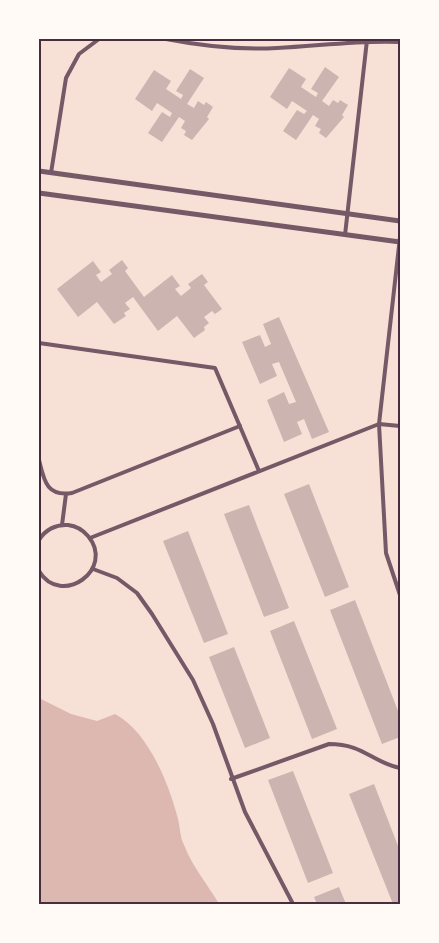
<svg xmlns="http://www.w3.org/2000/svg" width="439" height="943" font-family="'Fira Sans',sans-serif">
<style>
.water{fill:#dcb8b0}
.building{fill:#ccb4b1}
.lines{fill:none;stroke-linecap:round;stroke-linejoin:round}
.service{stroke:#755966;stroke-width:4}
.minor{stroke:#755966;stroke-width:5}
.neatline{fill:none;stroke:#4a2c40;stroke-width:2}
</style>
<rect width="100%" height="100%" fill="#f7e1d7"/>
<path class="water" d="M 39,698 L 71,714 L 97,721 L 115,714 C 148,731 169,784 178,819 C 180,827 180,837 184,845 C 192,866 208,885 219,904 L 39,904 Z"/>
<g class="building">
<polygon points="325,67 339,77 322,101 329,106 333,100 338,103 340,100 348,105 342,115 344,117 326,138 319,133 321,129 315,126 319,119 313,115 296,140 283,131 297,110 304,114 307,111 292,101 287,109 270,97 289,68 306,79 301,87 316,97 318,93 311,89"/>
<polygon points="190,69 204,78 187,104 194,108 198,101 204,105 206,102 213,107 207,117 209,119 192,140 184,135 186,131 181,128 185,121 179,117 162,142 148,133 162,112 170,117 172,113 157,103 152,111 135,99 154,70 171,81 166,89 181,99 183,95 176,91"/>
<polygon points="122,260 128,268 125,271 144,297 172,275 180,286 175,289 181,296 191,288 188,284 202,274 208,282 204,285 222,309 215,314 212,311 204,317 209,323 204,327 205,330 194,338 177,316 158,331 133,297 125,303 130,309 124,313 126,316 114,324 97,302 78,317 57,289 93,261 101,272 96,275 101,282 112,274 109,270"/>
<polygon points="279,317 329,432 312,439 304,419 297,422 302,434 284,442 267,400 284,392 289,404 296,402 279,362 272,364 277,376 260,384 242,342 260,335 265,347 271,344 263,324"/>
<polygon points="398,452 400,452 400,465 399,465"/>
<polygon points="309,484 349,587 325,597 284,494"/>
<polygon points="249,505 289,608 264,617 224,514"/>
<polygon points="188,531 228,634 204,643 163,541"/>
<polygon points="355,600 400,716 400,737 382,744 330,610"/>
<polygon points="294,621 337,729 312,739 270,631"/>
<polygon points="234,647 270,738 245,748 209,657"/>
<polygon points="293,771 333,873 308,883 268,780"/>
<polygon points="374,784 400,851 400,904 393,904 349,794"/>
<polygon points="339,887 346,904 317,904 314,897"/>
</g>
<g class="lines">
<g class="service">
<path d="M 166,39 C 202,46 240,50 277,48 C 319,46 359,40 400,42"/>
<polyline points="51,173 66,78 79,54 99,39"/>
<polyline points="345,235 367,40"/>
<polyline points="400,237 379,424 386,553 400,595"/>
<polyline points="39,343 215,368 259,471"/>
<path d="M 39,460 C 44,480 46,497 72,493 L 240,426"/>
<polyline points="62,525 66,494"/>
<polyline points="90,538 379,424 400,426"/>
<path d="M 39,540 C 45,530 56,524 68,525 C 76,526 83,530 88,536 C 116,569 61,608 39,571"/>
<polyline points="93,569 117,578 137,593 152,614 193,680 213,724 245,812 293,904"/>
<path d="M 231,779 L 329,744 C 364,744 371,762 400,768"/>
</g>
<g class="minor">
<polyline points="39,171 400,221"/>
<polyline points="39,193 400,242"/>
</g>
</g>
<rect width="439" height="943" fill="none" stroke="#fffaf5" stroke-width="80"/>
<rect x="40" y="40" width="359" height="863" class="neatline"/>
</svg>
